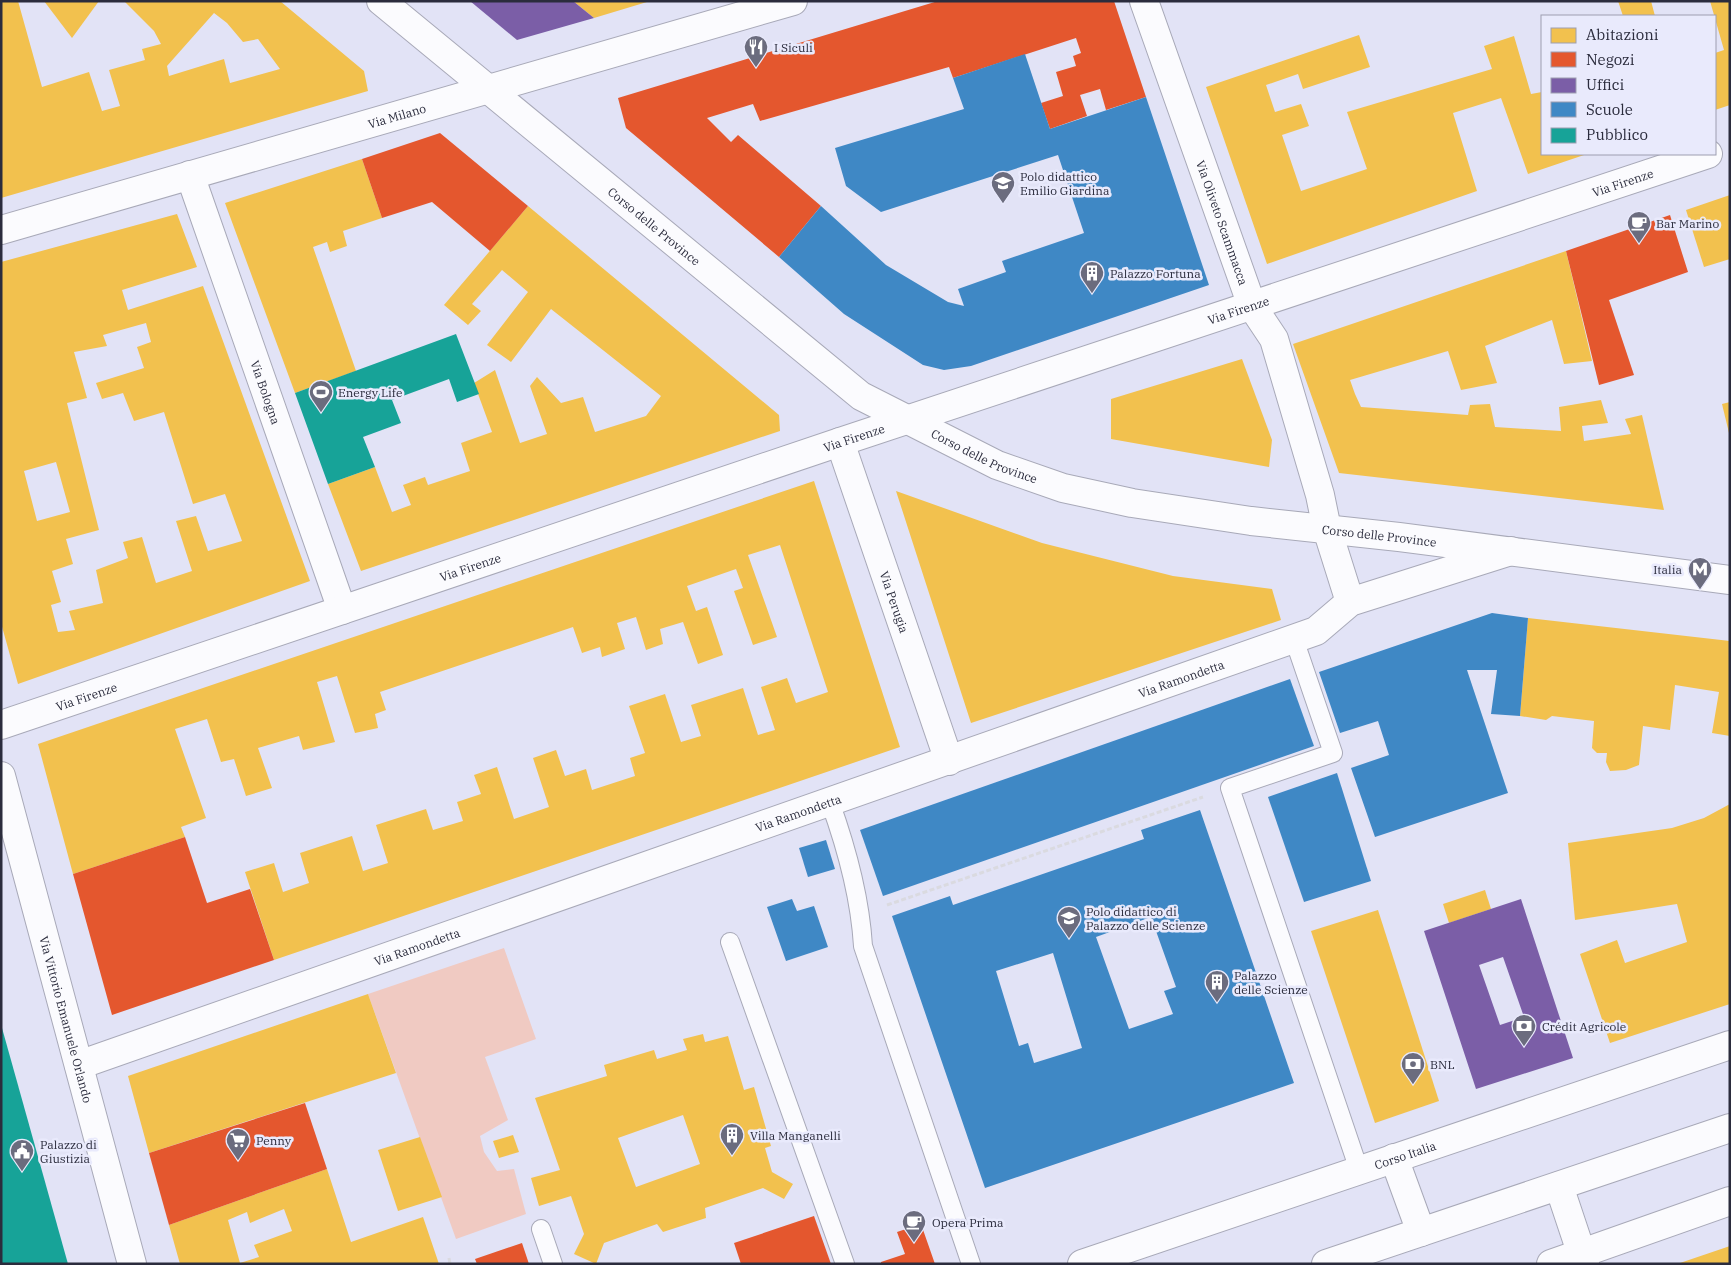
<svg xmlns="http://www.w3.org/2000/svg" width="1731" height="1265" font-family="'IBM Plex Serif',serif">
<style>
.green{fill:#f0cac2}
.homes{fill:#f2c14e;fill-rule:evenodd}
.shops{fill:#e4572e}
.offices{fill:#7b5ea7;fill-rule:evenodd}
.schools{fill:#3f88c5;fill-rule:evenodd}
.public{fill:#17a398}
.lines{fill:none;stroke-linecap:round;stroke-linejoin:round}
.lane-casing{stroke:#a8a9b8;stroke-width:20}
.street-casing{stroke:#a8a9b8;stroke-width:30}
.secondary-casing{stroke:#a8a9b8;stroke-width:30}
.primary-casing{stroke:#a8a9b8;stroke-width:30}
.path{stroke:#dadae0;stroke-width:3;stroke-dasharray:5 2.5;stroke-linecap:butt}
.lane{stroke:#fbfbfe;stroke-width:18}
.street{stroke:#fbfbfe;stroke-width:28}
.secondary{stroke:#fbfbfe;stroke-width:28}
.primary{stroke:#fbfbfe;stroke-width:28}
.labels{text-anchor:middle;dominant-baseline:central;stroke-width:5;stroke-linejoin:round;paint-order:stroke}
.poi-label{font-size:12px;fill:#2b2c3d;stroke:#e9eafc;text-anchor:start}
.street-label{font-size:12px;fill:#2b2c3d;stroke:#e9eafc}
</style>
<rect width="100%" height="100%" fill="#e2e3f6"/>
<polygon class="green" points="504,948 536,1039 485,1057 508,1120 480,1136 484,1152 497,1171 514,1169 526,1214 456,1239 368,994"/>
<g class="homes">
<path d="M 1,1 L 18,1 L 42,87 L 89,72 L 102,111 L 120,106 L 109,70 L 145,60 L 142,49 L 161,44 L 154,31 L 124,1 L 280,1 L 364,71 L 368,91 L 1,198 ZM 214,13 L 227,23 L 243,42 L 258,39 L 280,69 L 230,83 L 224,59 L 169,76 L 167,66 Z"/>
<polygon points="44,1 99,1 72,38"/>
<polygon points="573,1 647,1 647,2 594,18"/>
<polygon points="1618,1 1651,1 1655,16 1623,16"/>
<polygon points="1710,1 1730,1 1730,105 1715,110 1715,53 1724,50"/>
<polygon points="1359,35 1370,67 1303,89 1298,74 1266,85 1275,112 1301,104 1309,126 1282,135 1301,191 1367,169 1347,112 1492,69 1484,46 1514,36 1531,94 1542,92 1542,154 1587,154 1528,174 1501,98 1453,113 1477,191 1267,264 1206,87"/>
<polygon points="362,159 382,218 343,231 347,246 330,252 327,242 313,247 356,371 295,393 225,203"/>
<polygon points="1730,195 1730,259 1704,267 1686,210"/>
<polygon points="528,206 779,415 780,431 361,571 328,484 375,467 392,512 411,505 403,485 425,477 428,485 470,471 461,443 492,432 474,383 495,370 520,443 547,434 530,386 537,377 561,403 583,397 595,432 646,416 661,396 551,309 511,362 487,345 528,292 502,270 472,304 481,311 468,325 444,305"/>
<path d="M 177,214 L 197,267 L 122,290 L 128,310 L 203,286 L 310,581 L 18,684 L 1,623 L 1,262 ZM 146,323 L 151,342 L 137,347 L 144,368 L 96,383 L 102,399 L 123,393 L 134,421 L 164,412 L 193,504 L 225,494 L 242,541 L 208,551 L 196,516 L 176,521 L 192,571 L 156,583 L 142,537 L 123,542 L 128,558 L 96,570 L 103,603 L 69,611 L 75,630 L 58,632 L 51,605 L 61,602 L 52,571 L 73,564 L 66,539 L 99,530 L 67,403 L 87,398 L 74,352 L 107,346 L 103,335 ZM 56,462 L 70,512 L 37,521 L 24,471 Z"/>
<polygon points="1566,251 1592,361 1564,364 1552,320 1485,346 1497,383 1461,390 1448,351 1350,380 1355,394 1361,407 1468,415 1470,405 1490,404 1495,427 1561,431 1559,407 1601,400 1608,423 1582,426 1584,441 1631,434 1625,419 1642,415 1664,510 1339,473 1293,344"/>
<polygon points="1242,359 1272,440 1269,467 1111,439 1111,399"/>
<polygon points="1730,402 1730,433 1729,433 1722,404"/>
<polygon points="814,481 900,747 274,960 245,872 274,863 283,892 309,883 300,853 352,836 363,871 388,863 376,825 426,809 433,830 463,821 457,802 481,794 474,775 497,767 514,819 549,807 533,758 556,750 565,776 586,769 592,790 635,776 630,758 645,753 629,706 665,694 681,742 701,736 691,705 743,688 758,735 775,730 761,687 787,678 796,703 828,692 780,545 748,555 777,637 753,645 734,591 743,588 736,569 687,586 696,611 707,607 723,655 698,664 683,622 660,629 663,644 646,650 636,617 617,623 625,649 602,657 600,647 582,653 573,627 380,692 386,710 375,714 378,728 355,733 337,676 317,682 335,742 303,750 299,736 258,748 272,788 246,796 234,759 221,762 207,719 175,729 206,818 181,827 185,837 73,874 38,744"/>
<polygon points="896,491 1042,543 1173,576 1272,589 1281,620 971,723"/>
<polygon points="1528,618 1730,641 1730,736 1712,733 1719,692 1675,685 1670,730 1643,726 1639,765 1626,770 1610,771 1606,762 1607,753 1597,753 1592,748 1594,721 1552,716 1546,720 1520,716"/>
<polygon points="1730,804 1730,1004 1610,1043 1580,954 1617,940 1625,963 1687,942 1677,904 1575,920 1568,843 1672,828 1704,818"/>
<polygon points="1485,890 1491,909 1449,923 1443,904"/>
<polygon points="1378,910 1439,1101 1375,1123 1311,931"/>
<polygon points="368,994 396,1073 149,1153 128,1076"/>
<path d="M 703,1034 L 705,1042 L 728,1036 L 744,1090 L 754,1087 L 771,1146 L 765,1148 L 772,1172 L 793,1184 L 784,1199 L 763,1188 L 705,1208 L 706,1218 L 663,1232 L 657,1224 L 604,1243 L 596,1264 L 574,1254 L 584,1234 L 571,1196 L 539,1206 L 531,1178 L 560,1170 L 535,1098 L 607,1076 L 604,1065 L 654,1050 L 657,1059 L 687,1050 L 683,1039 ZM 683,1115 L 700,1164 L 636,1187 L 618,1138 Z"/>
<polygon points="513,1135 519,1152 499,1158 493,1141"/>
<polygon points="420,1137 442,1197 398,1211 378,1150"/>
<path d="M 327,1169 L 351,1242 L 423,1217 L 439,1264 L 180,1264 L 169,1225 ZM 284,1209 L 292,1231 L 254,1245 L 259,1257 L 240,1263 L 228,1220 L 247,1212 L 250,1223 Z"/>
<polygon points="1730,1246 1730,1264 1680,1264 1680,1263"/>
</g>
<g class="shops">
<polygon points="938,1 1114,1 1146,97 1106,110 1100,89 1080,95 1087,116 1050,129 1041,103 1063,96 1056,72 1076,66 1073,56 1081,53 1076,38 953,78 949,67 760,121 753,104 707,118 731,142 738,135 821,206 779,257 626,128 618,98"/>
<polygon points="440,133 528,206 490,251 432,202 382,218 362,159"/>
<polygon points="1670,215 1688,272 1609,300 1634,375 1599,385 1566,251"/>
<polygon points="185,837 207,903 250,889 274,960 112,1015 73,874"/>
<polygon points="305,1103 327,1169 169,1225 149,1153"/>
<polygon points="814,1216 831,1264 741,1264 734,1243"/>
<polygon points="921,1224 935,1264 881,1264 881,1262 905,1254 897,1232"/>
<polygon points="522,1243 529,1264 477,1264 475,1259"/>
</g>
<g class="offices">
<polygon points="470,1 573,1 594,18 517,40"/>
<path d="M 1521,899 L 1573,1058 L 1476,1089 L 1424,931 ZM 1503,957 L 1524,1017 L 1500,1025 L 1479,965 Z"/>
</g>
<g class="schools">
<polygon points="1025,54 1050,129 1146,97 1209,285 971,366 944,370 923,365 844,314 779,257 821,206 886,265 948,302 964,306 958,289 1006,272 1002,261 1084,233 1058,155 881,212 846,186 835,148 964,109 953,78"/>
<polygon points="1492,613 1528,618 1520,716 1491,714 1497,670 1467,670 1508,793 1375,837 1351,768 1389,755 1378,721 1340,733 1319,672"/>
<polygon points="1290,679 1314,746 883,896 860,830"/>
<polygon points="1337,773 1371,881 1304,902 1268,797"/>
<path d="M 1200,810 L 1294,1083 L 985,1188 L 892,916 L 950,896 L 953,905 L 1144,839 L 1141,830 ZM 1151,917 L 1176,987 L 1164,991 L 1173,1014 L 1129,1029 L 1096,937 ZM 1053,953 L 1082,1048 L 1034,1063 L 1028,1043 L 1019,1046 L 996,971 Z"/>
<polygon points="826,840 835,869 808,877 799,848"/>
<polygon points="792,899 797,911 814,906 828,947 786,961 767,907"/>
</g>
<g class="public">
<polygon points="456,334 479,394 457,402 449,379 392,400 401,423 363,437 375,467 328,484 295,393"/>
<polygon points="1,1028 2,1028 68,1264 1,1264"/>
</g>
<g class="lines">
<g class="lane-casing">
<g id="lane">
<polyline points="1294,639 1333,753 1230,788 1359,1170"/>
<path d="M 830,802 C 847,849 860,897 863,946 L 971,1264"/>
<polyline points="730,942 845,1264"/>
<polyline points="541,1229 553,1264"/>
</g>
</g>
<g class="street-casing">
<g id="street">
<path id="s1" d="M 1144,1 L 1252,306 L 1274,339 L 1320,495 L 1327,529 L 1350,602"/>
<path id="s2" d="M 190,175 L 342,610"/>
<path id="s3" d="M 1,230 L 793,1"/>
<path id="s4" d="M 840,442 L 949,761"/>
<path id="s5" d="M 1,725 L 840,442 L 1708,154"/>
<path id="s6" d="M 79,1065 L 1316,631 L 1350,602 L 1511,551"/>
<polyline points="1394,1158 1421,1232"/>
<polyline points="1559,1186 1585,1264"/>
<path id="s7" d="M 1082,1264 L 1730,1045"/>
<polyline points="1551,1264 1730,1201"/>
</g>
</g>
<g class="secondary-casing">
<g id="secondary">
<path id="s8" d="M 381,1 L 861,396 L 997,465 L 1063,488 L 1132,503 L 1251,521 L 1399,537 L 1730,580"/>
<path id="s9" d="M 1,776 L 132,1264"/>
</g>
</g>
<g class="primary-casing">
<polyline id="primary" points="1326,1264 1730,1128"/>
</g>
<g class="path">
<polyline points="887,905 1203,797"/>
<polyline points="449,1258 450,1264"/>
</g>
<use href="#lane" class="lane"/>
<use href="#street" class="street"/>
<use href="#secondary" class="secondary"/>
<use href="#primary" class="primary"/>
</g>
<defs>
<g id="restaurant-pin" transform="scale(1.25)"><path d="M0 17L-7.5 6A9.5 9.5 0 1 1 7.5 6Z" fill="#6b6c7e" stroke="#e9eafc"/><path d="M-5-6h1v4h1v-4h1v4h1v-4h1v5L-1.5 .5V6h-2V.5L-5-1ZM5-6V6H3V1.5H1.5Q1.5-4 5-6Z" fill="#fff"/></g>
<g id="university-pin" transform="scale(1.25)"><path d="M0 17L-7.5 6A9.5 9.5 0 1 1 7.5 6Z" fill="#6b6c7e" stroke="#e9eafc"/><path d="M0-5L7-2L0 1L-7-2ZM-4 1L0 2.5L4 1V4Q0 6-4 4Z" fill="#fff"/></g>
<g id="cafe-pin" transform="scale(1.25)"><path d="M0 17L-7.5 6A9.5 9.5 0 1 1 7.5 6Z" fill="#6b6c7e" stroke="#e9eafc"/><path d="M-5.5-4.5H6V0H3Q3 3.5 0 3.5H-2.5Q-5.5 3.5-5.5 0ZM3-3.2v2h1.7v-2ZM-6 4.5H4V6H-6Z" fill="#fff"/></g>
<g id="building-pin" transform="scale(1.25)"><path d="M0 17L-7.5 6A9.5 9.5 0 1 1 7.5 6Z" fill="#6b6c7e" stroke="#e9eafc"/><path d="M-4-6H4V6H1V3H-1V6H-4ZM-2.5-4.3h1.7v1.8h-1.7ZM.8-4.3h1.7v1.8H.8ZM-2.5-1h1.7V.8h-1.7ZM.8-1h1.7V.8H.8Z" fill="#fff"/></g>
<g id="stadium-pin" transform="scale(1.25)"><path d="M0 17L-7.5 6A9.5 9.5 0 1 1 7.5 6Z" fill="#6b6c7e" stroke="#e9eafc"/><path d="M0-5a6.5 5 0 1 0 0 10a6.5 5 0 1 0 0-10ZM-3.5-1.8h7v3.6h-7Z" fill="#fff"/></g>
<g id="metro-pin" transform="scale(1.25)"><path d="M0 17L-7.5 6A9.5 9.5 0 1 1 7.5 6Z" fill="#6b6c7e" stroke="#e9eafc"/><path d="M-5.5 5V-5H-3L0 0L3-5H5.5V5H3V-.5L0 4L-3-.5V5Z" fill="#fff"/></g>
<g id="bank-pin" transform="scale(1.25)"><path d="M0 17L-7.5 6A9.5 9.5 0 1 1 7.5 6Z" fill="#6b6c7e" stroke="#e9eafc"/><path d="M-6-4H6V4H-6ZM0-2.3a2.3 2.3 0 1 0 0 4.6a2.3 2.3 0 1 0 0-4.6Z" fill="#fff"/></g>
<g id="supermarket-pin" transform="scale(1.25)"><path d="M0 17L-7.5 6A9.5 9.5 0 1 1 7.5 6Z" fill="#6b6c7e" stroke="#e9eafc"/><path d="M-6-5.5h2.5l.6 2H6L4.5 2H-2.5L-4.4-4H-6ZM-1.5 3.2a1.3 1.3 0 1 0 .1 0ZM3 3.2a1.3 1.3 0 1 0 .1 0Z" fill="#fff"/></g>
<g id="civic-pin" transform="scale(1.25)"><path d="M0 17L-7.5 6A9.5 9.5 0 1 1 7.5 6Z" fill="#6b6c7e" stroke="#e9eafc"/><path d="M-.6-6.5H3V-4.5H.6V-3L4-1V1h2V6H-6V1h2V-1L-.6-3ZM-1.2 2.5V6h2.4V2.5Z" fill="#fff"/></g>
</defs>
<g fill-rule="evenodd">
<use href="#restaurant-pin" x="756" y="47"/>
<use href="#university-pin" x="1003" y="183"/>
<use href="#cafe-pin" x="1639" y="223"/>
<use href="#building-pin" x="1092" y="273"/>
<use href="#stadium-pin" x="321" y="392"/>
<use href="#metro-pin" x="1700" y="569"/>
<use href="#university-pin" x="1069" y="918"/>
<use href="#building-pin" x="1217" y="982"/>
<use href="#bank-pin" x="1524" y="1026"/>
<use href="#bank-pin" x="1413" y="1064"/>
<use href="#building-pin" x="732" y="1135"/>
<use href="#supermarket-pin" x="238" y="1140"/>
<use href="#civic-pin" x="22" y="1151"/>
<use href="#cafe-pin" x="914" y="1222"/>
</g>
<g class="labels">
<g class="poi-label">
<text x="774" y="47">I Siculi</text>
<text x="1020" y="176">Polo didattico<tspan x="1020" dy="14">Emilio Giardina</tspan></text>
<text x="1656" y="223">Bar Marino</text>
<text x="1110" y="273">Palazzo Fortuna</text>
<text x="338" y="392">Energy Life</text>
<text x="1682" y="569" text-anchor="end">Italia</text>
<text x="1086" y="911">Polo didattico di<tspan x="1086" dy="14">Palazzo delle Scienze</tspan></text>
<text x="1234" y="975">Palazzo<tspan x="1234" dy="14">delle Scienze</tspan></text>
<text x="1542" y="1026">Crédit Agricole</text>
<text x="1430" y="1064">BNL</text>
<text x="750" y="1135">Villa Manganelli</text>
<text x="256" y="1140">Penny</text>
<text x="40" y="1144">Palazzo di<tspan x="40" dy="14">Giustizia</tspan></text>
<text x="932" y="1222">Opera Prima</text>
</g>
<g class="street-label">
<text stroke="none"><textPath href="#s3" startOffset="412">Via Milano</textPath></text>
<text stroke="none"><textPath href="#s5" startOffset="1710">Via Firenze</textPath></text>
<text stroke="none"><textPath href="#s1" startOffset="235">Via Oliveto Scammacca</textPath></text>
<text stroke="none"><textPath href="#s8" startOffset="354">Corso delle Province</textPath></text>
<text stroke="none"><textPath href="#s5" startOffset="1305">Via Firenze</textPath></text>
<text stroke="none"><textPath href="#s2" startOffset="230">Via Bologna</textPath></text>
<text stroke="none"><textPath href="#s5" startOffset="900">Via Firenze</textPath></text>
<text stroke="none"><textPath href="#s8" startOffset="759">Corso delle Province</textPath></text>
<text stroke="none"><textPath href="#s8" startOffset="1164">Corso delle Province</textPath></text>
<text stroke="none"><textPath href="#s5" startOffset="495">Via Firenze</textPath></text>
<text stroke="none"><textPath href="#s4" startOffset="169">Via Perugia</textPath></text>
<text stroke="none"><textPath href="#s6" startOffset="1168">Via Ramondetta</textPath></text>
<text stroke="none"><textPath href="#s5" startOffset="90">Via Firenze</textPath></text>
<text stroke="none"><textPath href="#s6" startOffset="762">Via Ramondetta</textPath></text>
<text stroke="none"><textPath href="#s6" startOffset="358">Via Ramondetta</textPath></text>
<text stroke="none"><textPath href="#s9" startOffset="252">Via Vittorio Emanuele Orlando</textPath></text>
<text stroke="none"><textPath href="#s7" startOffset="341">Corso Italia</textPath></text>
</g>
</g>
<rect width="1731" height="1265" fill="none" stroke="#2b2c3d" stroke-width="5"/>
<rect x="1541" y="15" width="175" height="140" fill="#e9eafc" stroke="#9d9eb0"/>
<rect x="1551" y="28" width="25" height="15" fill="#f2c14e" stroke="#9d9eb0"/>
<text x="1586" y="40" font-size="15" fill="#2b2c3d">Abitazioni</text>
<rect x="1551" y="52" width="25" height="15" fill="#e4572e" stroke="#9d9eb0"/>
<text x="1586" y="65" font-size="15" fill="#2b2c3d">Negozi</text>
<rect x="1551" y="78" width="25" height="15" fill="#7b5ea7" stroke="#9d9eb0"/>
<text x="1586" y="90" font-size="15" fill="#2b2c3d">Uffici</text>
<rect x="1551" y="102" width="25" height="15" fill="#3f88c5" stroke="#9d9eb0"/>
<text x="1586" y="115" font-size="15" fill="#2b2c3d">Scuole</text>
<rect x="1551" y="128" width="25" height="15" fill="#17a398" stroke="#9d9eb0"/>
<text x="1586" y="140" font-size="15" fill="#2b2c3d">Pubblico</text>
</svg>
